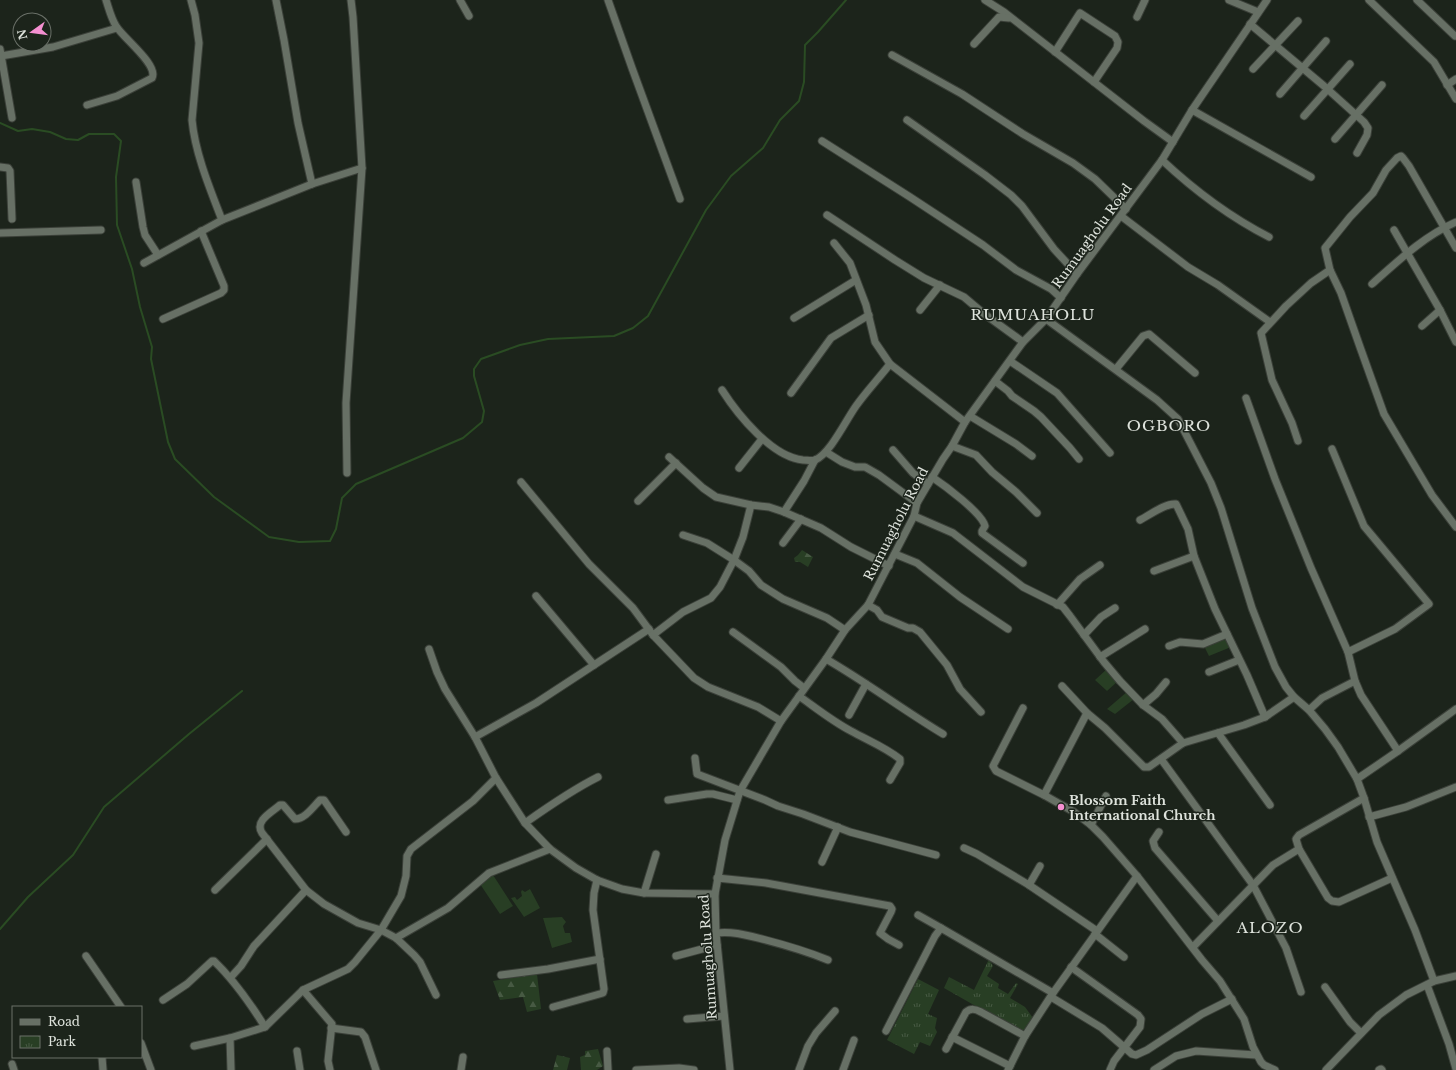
<svg xmlns="http://www.w3.org/2000/svg" width="1456" height="1070" font-family="'Libre Baskerville',serif">
<style>
.green{fill:#283e24}
.forest{fill:url(#forest-firs)}
.park{fill:url(#park-tufts)}
.lines{fill:none;stroke-linecap:round;stroke-linejoin:round}
.stream{stroke:#2a4c23;stroke-width:2}
.minor-casing{stroke:#3b4039;stroke-width:9}
.minor{stroke:#677065;stroke-width:7}
.poi-dot{fill:#f590d1;stroke:#1c241b;stroke-width:1.5}
.labels{text-anchor:middle;dominant-baseline:central;stroke-width:3;stroke-linejoin:round;paint-order:stroke}
.street-label{font-size:13px;fill:#dee3dc;stroke:#1c241b}
.poi-label{font-size:13px;font-weight:bold;fill:#dee3dc;stroke:#1c241b;text-anchor:start}
.quarter-label{font-size:15px;letter-spacing:1px;fill:#dee3dc;stroke:#1c241b}
</style>
<defs>
<pattern id="forest-firs" width="22" height="20" patternUnits="userSpaceOnUse"><rect width="22" height="20" fill="#283e24"/><path d="M5 1l3.5 6h-7zM16 11l3.5 6h-7z" fill="#475a43"/></pattern>
<pattern id="park-tufts" width="24" height="20" patternUnits="userSpaceOnUse"><rect width="24" height="20" fill="#283e24"/><path d="M3 7l-1-3M5 7V3M7 7l1-3M15 17l-1-3M17 17v-4M19 17l1-3" fill="none" stroke="#475a43"/></pattern>
</defs>
<rect width="100%" height="100%" fill="#1c241b"/>
<g class="green">
<polygon points="1226,638 1231,647 1209,656 1204,646"/>
<polygon points="1108,668 1118,681 1107,691 1095,680"/>
<polygon points="1128,691 1134,699 1115,714 1107,709"/>
<polygon points="493,875 513,906 500,914 480,884"/>
<polygon points="530,889 540,908 524,917 511,898 515,897 517,900 522,896 521,892 522,890 525,892"/>
<polygon points="562,917 566,922 563,926 565,933 570,933 572,942 552,948 543,918"/>
</g>
<g class="forest">
<polygon points="802,550 813,557 808,567 800,562 795,562 794,558 798,555"/>
<polygon points="537,974 541,1009 527,1012 523,997 500,1000 493,981"/>
<polygon points="598,1049 603,1066 597,1070 581,1070 580,1057 585,1055 585,1051"/>
<polygon points="557,1055 570,1058 567,1070 553,1070"/>
</g>
<g class="park">
<polygon points="989,959 993,966 987,976 999,984 998,988 1008,994 1016,983 1018,984 1010,998 1025,1007 1033,1018 1023,1033 944,988 949,977 974,990"/>
<polygon points="918,979 939,990 928,1014 937,1018 935,1028 937,1032 930,1046 920,1042 914,1054 887,1040"/>
</g>
<g class="lines">
<g class="stream">
<polyline points="0,123 18,131 32,129 50,132 66,139 78,140 89,134 114,134 121,141 116,177 117,225 132,269 140,307 152,347 151,359 168,442 175,459 214,497 269,537 299,542 330,541 336,529 342,498 356,484 463,438 482,422 484,411 474,376 474,369 481,359 520,345 548,339 614,336 633,328 648,316 706,210 731,176 763,148 780,120 799,101 804,82 805,45 818,32 846,0"/>
<polyline points="0,929 28,897 73,855 104,807 189,734 242,691"/>
</g>
<g class="minor-casing">
<g id="minor">
<path d="M 191,0 L 195,15 L 199,43 L 192,120 C 195,153 210,189 222,220"/>
<polyline points="276,0 284,40 298,123 312,184"/>
<polyline points="460,0 469,16"/>
<polyline points="608,0 632,68 680,199"/>
<polyline points="985,0 1004,12 1144,121 1173,142"/>
<polyline points="1229,0 1258,12"/>
<polyline points="1369,0 1434,62 1456,99"/>
<polyline points="1417,0 1455,36"/>
<polyline points="1137,17 1145,0"/>
<polyline points="1250,24 1324,86 1364,122 1368,128 1367,135 1357,153"/>
<polyline points="974,44 999,17 1009,18"/>
<polyline points="0,49 12,118"/>
<polyline points="1055,52 1080,13 1115,36 1118,42 1117,48 1094,82"/>
<polyline points="892,55 962,94 1023,134 1073,163 1095,179 1126,209"/>
<polyline points="1,56 53,47 117,28"/>
<polyline points="1253,69 1298,21"/>
<polyline points="1447,85 1456,79"/>
<polyline points="1280,94 1326,41"/>
<path d="M 87,105 L 117,96 L 152,78 C 159,65 123,38 116,26 C 111,18 109,9 106,0"/>
<polyline points="1192,110 1311,177"/>
<polyline points="1304,116 1350,64"/>
<polyline points="907,120 985,175 1011,195 1022,206 1054,249 1077,274"/>
<polyline points="1335,139 1382,85"/>
<polyline points="822,141 910,197 983,245 1016,270 1051,289 1061,298"/>
<path d="M 1162,160 C 1194,190 1230,217 1269,237"/>
<polyline points="0,167 8,168 10,171 12,219"/>
<polyline points="136,182 143,227 145,235 158,255"/>
<polyline points="827,215 895,260 924,278 964,297 983,313 1023,342"/>
<polyline points="1121,216 1188,267 1218,285 1270,322"/>
<polyline points="1394,230 1440,310 1456,342"/>
<polyline points="0,233 101,230"/>
<polyline points="834,243 850,263 866,305 875,342 890,364 965,422"/>
<polyline points="1456,248 1409,166 1403,158 1401,156 1397,158 1386,170 1373,193 1350,217 1325,248 1330,270 1341,293 1360,347 1384,414 1432,495 1456,527"/>
<polyline points="144,263 222,220 312,184 362,168"/>
<path d="M 1372,284 C 1398,261 1424,236 1456,222"/>
<polyline points="920,310 940,285"/>
<polyline points="794,318 856,280"/>
<polyline points="163,319 221,293 224,290 224,286 201,231"/>
<polyline points="1046,319 1157,400 1178,419 1211,483 1221,508 1252,608 1275,667 1286,687 1294,697 1309,710 1325,729 1338,747 1357,779 1364,798 1377,842 1415,930 1434,981"/>
<polyline points="1422,326 1440,310"/>
<polyline points="1010,361 1057,393 1110,453"/>
<polyline points="1116,369 1143,336 1149,334 1195,373"/>
<polyline points="995,381 1008,391 1012,396 1034,411 1041,417 1070,448 1079,459"/>
<path d="M 722,390 C 738,415 772,457 803,460 C 807,460 812,461 815,460 C 830,454 846,420 856,406 C 866,392 879,378 890,364"/>
<polyline points="791,393 831,338 869,315"/>
<polyline points="1246,398 1275,479 1311,568 1348,652 1355,681 1361,695 1398,751"/>
<polyline points="970,416 1016,444 1032,456"/>
<polyline points="1298,441 1292,423 1272,380 1261,333 1286,306 1311,283 1330,270"/>
<polyline points="952,446 976,455 992,472 1016,492 1037,513"/>
<polyline points="1332,449 1364,526 1429,604 1395,629 1348,652"/>
<polyline points="893,450 913,473 928,484"/>
<polyline points="826,452 842,462 855,467 865,467 879,475 917,503"/>
<polyline points="669,457 703,488 716,497 751,505 769,507 784,512 821,528 851,547 889,566"/>
<polyline points="739,468 762,439"/>
<polyline points="347,473 346,403 362,168 353,17 351,0"/>
<path d="M 932,477 C 944,485 982,513 985,526 L 982,531 L 982,533 L 1023,563"/>
<polyline points="521,482 589,564 633,608 653,635 694,678 708,687 758,707 781,721"/>
<polyline points="638,501 676,463"/>
<polyline points="784,512 804,481 815,460"/>
<polyline points="914,516 953,533 1023,587 1063,607 1070,616 1104,662 1120,681 1143,705 1162,719 1183,743"/>
<path d="M 1140,520 C 1150,515 1165,503 1176,504 L 1177,506 L 1188,529 L 1194,556 L 1215,609 L 1247,675 L 1265,717"/>
<polyline points="683,535 707,543 734,560 749,571 761,585 783,599 827,618 845,630"/>
<polyline points="783,543 801,519"/>
<polyline points="895,554 917,563 960,597 1008,629"/>
<polyline points="1154,571 1194,556"/>
<polyline points="536,596 594,665"/>
<polyline points="868,605 877,610 882,617 908,628 913,628 920,632 947,665 960,689 981,712"/>
<polyline points="1057,605 1080,579 1100,565"/>
<polyline points="733,632 781,667 795,681 804,688"/>
<polyline points="653,635 683,612 711,598 720,587 734,560 743,537 751,505"/>
<polyline points="1084,635 1101,617 1115,608"/>
<polyline points="1169,646 1180,642 1203,644 1227,634"/>
<polyline points="429,649 437,672 445,689 475,737 496,778 525,823 550,849 576,868 597,880 622,889 644,893 715,894"/>
<polyline points="1100,657 1145,629"/>
<path d="M 826,659 C 866,682 903,710 943,734"/>
<polyline points="1209,672 1239,660"/>
<polyline points="1062,686 1087,713 1105,728 1144,767 1149,767 1183,743 1244,725 1265,717 1294,697"/>
<path d="M 799,696 C 816,708 832,721 851,731 C 867,740 885,747 900,759 L 900,763 L 890,780"/>
<polyline points="1143,705 1156,694 1166,682"/>
<polyline points="1023,708 993,766 996,771 1044,795 1074,812 1091,825 1103,837 1137,876 1202,960 1220,981 1244,1019 1253,1047 1261,1062 1264,1065 1275,1070"/>
<polyline points="1309,710 1322,698 1355,681"/>
<polyline points="849,715 866,684"/>
<polyline points="1218,733 1270,805"/>
<polyline points="475,737 536,703 649,629"/>
<polyline points="695,758 697,774 765,800 778,806 803,814 850,832 936,855"/>
<polyline points="1161,759 1253,885 1286,948 1301,992"/>
<polyline points="1357,779 1398,751 1456,709"/>
<polyline points="1044,795 1087,713"/>
<polyline points="1364,798 1299,835 1296,839 1299,849 1328,898 1332,901 1339,902 1392,878"/>
<polyline points="668,800 707,794 713,794 737,800"/>
<polyline points="1369,817 1406,807 1456,787"/>
<path d="M 525,823 C 549,806 572,790 598,777"/>
<polyline points="1091,825 1106,796"/>
<path d="M 346,832 L 324,800 L 320,800 C 313,807 305,819 295,819 L 283,805 L 280,805 C 272,812 254,821 262,833 L 306,890 L 324,904 L 358,923 L 381,930 L 396,938 L 414,955 L 420,962 L 436,995"/>
<polyline points="1159,832 1153,841 1155,848 1218,921"/>
<polyline points="964,848 977,854 1029,885 1097,931"/>
<polyline points="822,862 838,827"/>
<polyline points="717,878 766,883 890,906 892,909 891,912 880,933 888,939 899,945"/>
<polyline points="1029,885 1040,866"/>
<polyline points="215,890 267,839"/>
<polyline points="644,893 656,854"/>
<polyline points="918,915 941,928"/>
<path d="M 716,933 C 732,931 746,935 762,939 C 785,945 806,951 828,960"/>
<polyline points="1095,934 1124,957"/>
<polyline points="396,938 448,908 489,873 550,849"/>
<polyline points="1193,947 1273,865 1299,849"/>
<polyline points="86,956 121,1007"/>
<polyline points="676,956 717,945"/>
<polyline points="1071,967 1138,1015 1141,1019 1140,1027 1114,1061 1110,1070"/>
<polyline points="501,975 548,969 600,959"/>
<polyline points="231,977 241,966 254,946 306,890"/>
<polyline points="1427,985 1449,1044 1456,1069"/>
<polyline points="1325,987 1350,1022 1361,1033"/>
<polyline points="303,990 332,1024 328,1061 330,1070"/>
<polyline points="1051,997 1102,1028 1132,1054 1136,1055 1147,1050 1202,1014 1232,999"/>
<path d="M 163,1000 L 187,984 L 212,961 L 214,961 C 235,981 250,1003 265,1027"/>
<polyline points="553,1007 596,995 603,993 604,989 593,910 594,893 597,880"/>
<polyline points="687,1019 724,1016"/>
<polyline points="331,1028 361,1032 365,1037 376,1070"/>
<polyline points="886,1031 935,936 941,928 1053,993"/>
<polyline points="952,1037 1010,1066"/>
<polyline points="230,1038 231,1070"/>
<polyline points="141,1043 151,1070"/>
<polyline points="194,1046 230,1038 265,1027 303,990 348,969 355,962 381,930 401,896 406,876 407,856 411,849 473,801 496,778"/>
<path d="M 946,1049 L 966,1012 C 971,1008 975,1009 981,1012 L 1025,1036"/>
<polyline points="297,1051 300,1070"/>
<polyline points="607,1051 608,1070"/>
<polyline points="102,1057 103,1070"/>
<polyline points="12,1064 14,1070"/>
<polyline points="461,1070 463,1057"/>
<polyline points="636,1070 679,1068 694,1070"/>
<polyline points="730,1070 716,933 715,894 725,840 740,791 781,721 826,659 845,630 868,605 914,516 917,503 943,459 952,446 965,422 1023,342 1046,319 1077,274 1162,160 1192,110 1267,0"/>
<polyline points="799,1070 808,1046 816,1033 835,1011"/>
<polyline points="843,1070 854,1040"/>
<polyline points="1008,1070 1025,1036 1053,993 1137,876"/>
<polyline points="1154,1070 1176,1056 1196,1051 1256,1055"/>
<polyline points="1326,1070 1379,1015 1406,995 1434,981 1456,976"/>
<polyline points="1379,1070 1381,1069 1382,1070"/>
</g>
</g>
<use href="#minor" class="minor"/>
</g>
<circle class="poi-dot" cx="1061" cy="807" r="4"/>
<g class="labels">
<g class="street-label">
<text transform="translate(1092 236) rotate(-54)">Rumuagholu Road</text>
<text transform="translate(896 524) rotate(-63)">Rumuagholu Road</text>
<text transform="translate(708 957) rotate(-94)">Rumuagholu Road</text>
</g>
<g class="poi-label">
<text x="1069" y="800">Blossom Faith<tspan x="1069" dy="15">International Church</tspan></text>
</g>
<g class="quarter-label">
<text x="1033" y="314">RUMUAHOLU</text>
<text x="1169" y="425">OGBORO</text>
<text x="1270" y="927">ALOZO</text>
</g>
</g>
<rect x="12" y="1006" width="130" height="52" fill="#1c241b" stroke="#6a7068"/>
<rect x="20" y="1019" width="20" height="6" fill="#677065" stroke="#6a7068"/>
<text x="48" y="1026" font-size="12" fill="#dee3dc">Road</text>
<rect x="20" y="1036" width="20" height="12" fill="url(#park-tufts)" stroke="#6a7068"/>
<text x="48" y="1046" font-size="12" fill="#dee3dc">Park</text>
<g transform="translate(32 32) rotate(256)"><circle r="19" fill="#1c241b" stroke="#6a7068"/>
<path d="M0-3L7 15L0 10L-7 15Z" fill="#f590d1"/>
<text y="-6" font-size="11" font-weight="bold" text-anchor="middle" fill="#dee3dc">N</text>
</g>
</svg>
